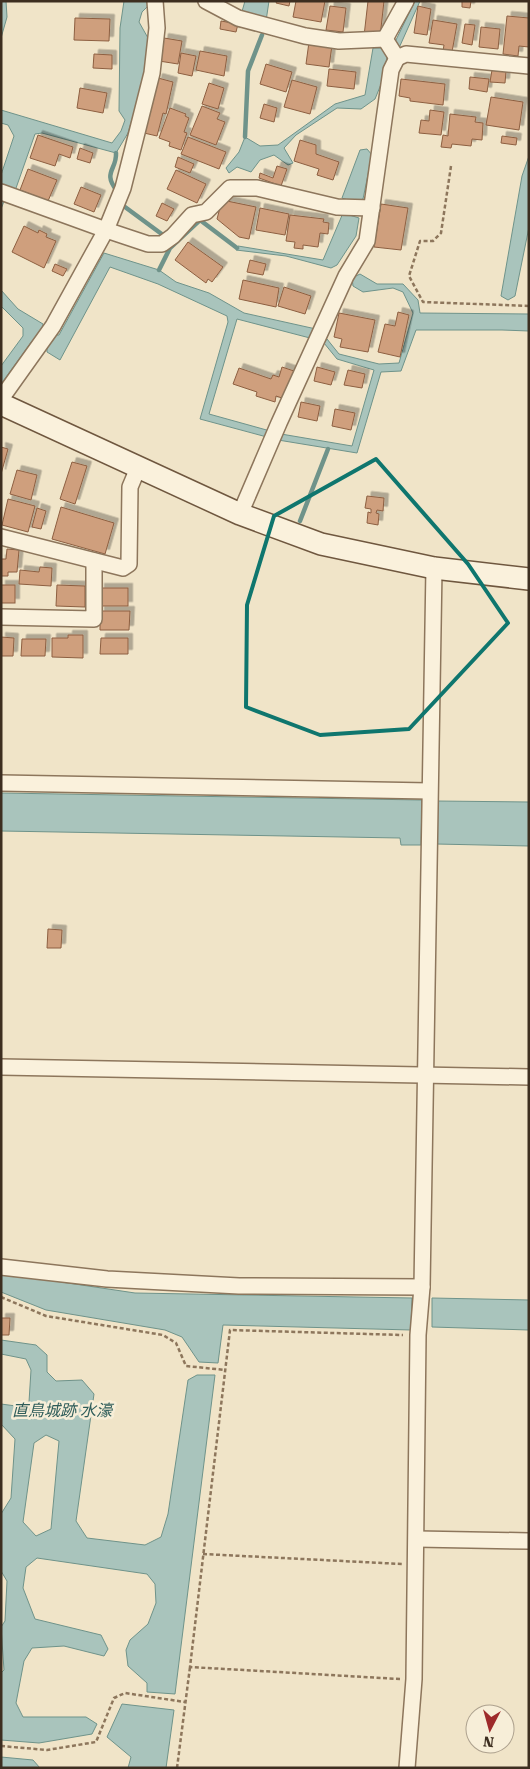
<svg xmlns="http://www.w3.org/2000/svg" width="530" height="1769" font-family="'Roboto Serif','Noto Sans JP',serif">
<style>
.water{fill:#a9c4bc;stroke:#6f938a;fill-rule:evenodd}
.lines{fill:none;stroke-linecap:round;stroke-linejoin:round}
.stream{stroke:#6f938a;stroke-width:4.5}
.building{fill:#cf9f7d;stroke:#8d5f41;filter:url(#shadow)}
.street-casing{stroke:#8d765c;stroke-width:18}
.secondary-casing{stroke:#6f573f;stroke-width:24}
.path{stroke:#8d765c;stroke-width:2.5;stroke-dasharray:4 2.5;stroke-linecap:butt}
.street{stroke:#faf1dc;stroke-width:15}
.secondary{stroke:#faf1dc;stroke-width:21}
.marked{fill:none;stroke:#0f766e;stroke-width:4;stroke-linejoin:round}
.labels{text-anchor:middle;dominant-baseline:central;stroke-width:5;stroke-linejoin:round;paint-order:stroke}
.water-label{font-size:16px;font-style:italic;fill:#2f5d5a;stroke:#f7eed8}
</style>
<defs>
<filter id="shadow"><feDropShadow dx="4.5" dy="-4.5" stdDeviation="0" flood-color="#0004"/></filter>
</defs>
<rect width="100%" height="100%" fill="#f0e4c8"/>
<g class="water">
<polygon points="1,1 6,1 7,17 1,38"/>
<polygon points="124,1 148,1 148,6 142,12 139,22 148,38 146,72 128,133 116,153 42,133 35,134 15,191 8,191 1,209 1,175 14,136 8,125 1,123 1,110 112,143 121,131 125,120 119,111 120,28"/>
<polygon points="245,1 269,1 266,21 241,15"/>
<polygon points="415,1 420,1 399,48 387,57 384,77 375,99 361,109 337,108 296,135 284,148 293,163 288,165 274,155 260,160 251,172 237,167 229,173 226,168 239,152 245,137 260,146 278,145 335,104 365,95 373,48 381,48 385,51 395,42"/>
<polygon points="367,149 372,155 363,199 354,202 342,198 360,150"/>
<polygon points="529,156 529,227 515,296 508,300 501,296 522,176"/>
<polygon points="343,213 359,218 356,236 337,265 331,268 286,256 236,250 238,246 323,260"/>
<polygon points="104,253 159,270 176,282 209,293 244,313 316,329 310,338 237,319 209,414 281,434 352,446 374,370 337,359 324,343 327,339 339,354 379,364 399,363 413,313 403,292 393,288 363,292 353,286 352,278 360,274 377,284 403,284 418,300 420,313 529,314 529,331 502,330 416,330 401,371 381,372 357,453 278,440 200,419 228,322 227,316 158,284 110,267 60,360 47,352 47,347 53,335 59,335"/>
<polygon points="1,290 18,309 43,324 42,332 37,340 32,341 1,384 1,366 23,336 23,328 1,306"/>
<polygon points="1,793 422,800 421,845 401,845 400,838 1,831"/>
<polygon points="437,801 529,802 529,846 436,844"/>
<polygon points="1,1273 135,1293 412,1298 411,1330 223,1325 218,1363 199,1362 182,1337 165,1330 46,1310 1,1292"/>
<polygon points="432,1298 529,1300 529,1330 432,1327"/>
<path d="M 1,1340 L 36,1345 L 47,1355 L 47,1372 L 56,1381 L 82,1380 L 94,1394 L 76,1521 L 87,1538 L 145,1545 L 161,1537 L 168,1514 L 188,1380 L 197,1375 L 215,1375 L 175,1694 L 147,1692 L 147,1683 L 128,1666 L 126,1650 L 130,1640 L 148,1624 L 156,1603 L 155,1584 L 147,1574 L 37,1558 L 26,1567 L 23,1588 L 35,1619 L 101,1635 L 108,1649 L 104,1656 L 64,1646 L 32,1648 L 24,1661 L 16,1703 L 23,1717 L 86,1717 L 97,1724 L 92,1734 L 39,1743 L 1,1740 L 1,1673 L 4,1670 L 1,1627 L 5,1621 L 7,1581 L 1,1571 L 1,1514 L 11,1498 L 15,1439 L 1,1424 L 1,1404 L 16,1406 L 29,1402 L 31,1370 L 26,1359 L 1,1354 ZM 46,1435 L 59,1441 L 51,1529 L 36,1536 L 23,1522 L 34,1443 Z"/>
<polygon points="122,1704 174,1710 166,1768 128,1768 131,1757 107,1737"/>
<polygon points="1,1757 33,1760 40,1768 1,1768"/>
</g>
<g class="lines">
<g class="stream">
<polyline points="245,137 248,71 262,35"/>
<path d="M 116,153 C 117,170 102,172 117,191"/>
<polyline points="125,207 163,235"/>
<polyline points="159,270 170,248 200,220 237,248"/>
<polyline points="300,521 328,449"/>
</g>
</g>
<g class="building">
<polygon points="277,1 290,1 289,6 276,3"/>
<polygon points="296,1 325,1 321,22 293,17"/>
<polygon points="368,1 384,1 380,37 364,36"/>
<polygon points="462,1 471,1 470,8 462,7"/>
<polygon points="330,6 346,8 343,32 326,30"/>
<polygon points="418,6 431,9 427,35 414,33"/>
<polygon points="507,16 529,18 529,47 519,46 518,56 503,54"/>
<polygon points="75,18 110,19 109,41 74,40"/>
<polygon points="433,20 457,24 452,52 443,51 444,45 429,43"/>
<polygon points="221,21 238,24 236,32 220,29"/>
<polygon points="465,24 475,25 472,45 462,43"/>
<polygon points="481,27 500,29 498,49 479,47"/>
<polygon points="164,38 182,41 178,64 159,61"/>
<polygon points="309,42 332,45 329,67 306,64"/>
<polygon points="200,51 227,56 224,76 196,70"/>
<polygon points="181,53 196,56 192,76 178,73"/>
<polygon points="94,54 112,55 112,69 93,68"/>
<polygon points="266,64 292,72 286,92 260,84"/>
<polygon points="329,69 356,72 354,89 327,86"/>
<polygon points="492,70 506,71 505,83 490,82"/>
<polygon points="470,77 489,79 487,92 469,89"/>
<polygon points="158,78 173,82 166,114 163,113 157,136 144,133"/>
<polygon points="401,79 445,84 443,105 410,101 410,98 399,96"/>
<polygon points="292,80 317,87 310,114 284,107"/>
<polygon points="209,83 224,88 218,109 202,104"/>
<polygon points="80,88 107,93 103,113 77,108"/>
<polygon points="491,97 523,102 519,130 486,125"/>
<polygon points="264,104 277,108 274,122 260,118"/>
<polygon points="202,106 220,113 217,119 225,122 216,145 190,135"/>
<polygon points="170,108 186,114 185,116 189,118 184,132 187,133 181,150 169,146 170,142 159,138"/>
<polygon points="430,110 444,112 441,135 419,133 421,120 429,121"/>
<polygon points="450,114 476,117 475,122 483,123 482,140 472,139 471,146 452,144 451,148 441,147 443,135 448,136"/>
<polygon points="38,135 73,147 70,158 59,154 55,166 30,158"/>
<polygon points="502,136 517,138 516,145 501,143"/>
<polygon points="188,137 226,152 219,169 181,154"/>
<polygon points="300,140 316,145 316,154 339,162 333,180 317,175 319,169 294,161"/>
<polygon points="80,148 93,153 90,163 77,159"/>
<polygon points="178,157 194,164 190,173 175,167"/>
<polygon points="277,166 287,169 281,186 259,178 260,173 273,178"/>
<polygon points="28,169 57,180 48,201 20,190"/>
<polygon points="176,170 206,184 197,203 167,189"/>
<polygon points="81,187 101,195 94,212 74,204"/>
<polygon points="222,200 256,207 249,239 239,237 217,219"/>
<polygon points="162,203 174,209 167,221 156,216"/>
<polygon points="381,204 408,208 401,250 374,247"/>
<polygon points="260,208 289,214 285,235 256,230"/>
<polygon points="290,215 324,219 323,222 329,223 328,234 320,233 318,247 303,245 303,249 294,248 295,242 286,241"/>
<polygon points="24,226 38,233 39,230 47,234 46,237 56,241 44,268 12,252"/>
<polygon points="188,242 223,267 212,282 208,279 206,283 175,260"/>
<polygon points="250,260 266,264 263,275 247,272"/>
<polygon points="55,264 67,269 63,276 52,271"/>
<polygon points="243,280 279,288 276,307 239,299"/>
<polygon points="284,287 311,296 305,314 278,306"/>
<polygon points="398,312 409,315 400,357 378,352 385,324 395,326"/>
<polygon points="339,313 375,320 368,352 340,347 342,339 334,337"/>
<polygon points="282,367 294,371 285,399 276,396 275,402 256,396 257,392 233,384 239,368 271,379 273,375 279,377"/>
<polygon points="317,367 335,372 331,385 314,381"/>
<polygon points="348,370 365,374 362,388 344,385"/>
<polygon points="301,402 320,406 317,421 298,417"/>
<polygon points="335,409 355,413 351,430 332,426"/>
<polygon points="1,447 8,449 1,474"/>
<polygon points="72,462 87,466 75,504 60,499"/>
<polygon points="17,470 37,475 31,500 10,494"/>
<polygon points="367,496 384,498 383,511 377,510 376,513 379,514 378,525 367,523 368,512 371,513 371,509 365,508"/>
<polygon points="8,499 35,506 28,532 2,525"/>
<polygon points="61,507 114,523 105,554 52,539"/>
<polygon points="37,508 46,511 41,529 32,527"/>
<polygon points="7,549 19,550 17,572 8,572 8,576 1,576 1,559 6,559"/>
<polygon points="40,567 52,568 51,586 19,584 20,570 39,572"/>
<rect x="1" y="585" width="14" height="18"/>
<polygon points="57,585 85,586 85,607 56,606"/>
<rect x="100" y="588" width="28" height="18"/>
<polygon points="100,611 130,611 129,630 100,630"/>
<polygon points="68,635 83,635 83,658 52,657 52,638 68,638"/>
<polygon points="1,637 14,638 13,656 1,656"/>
<polygon points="101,638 128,638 128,654 100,654"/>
<polygon points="22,639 46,639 45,656 21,656"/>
<polygon points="48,929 62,930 61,948 47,948"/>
<polygon points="1,1318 10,1318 9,1335 1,1335"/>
</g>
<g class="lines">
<g class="street-casing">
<g id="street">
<polyline points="206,1 238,18 305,36 339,41 385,39 397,58 406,54 529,66"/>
<polyline points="385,39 406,1"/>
<polyline points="1,192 106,230 148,244 162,244 173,236 192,215 206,212 230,188 257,188 337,207 372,208"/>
<polyline points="1,399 53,326 106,230 123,188 152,73 157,28 155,1"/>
<polyline points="240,514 279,423 346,276 367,241 391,70 397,58"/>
<polyline points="1,537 123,568 129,564 130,487 138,468"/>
<polyline points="1,617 94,619 94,561"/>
<polyline points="1,783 429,791"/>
<polyline points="1,1067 529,1077"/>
<polyline points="1,1267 107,1279 239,1286 422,1287"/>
<polyline points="417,1539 529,1541"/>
<polyline points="407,1768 414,1679 418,1335 422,1287 434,568"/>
</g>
</g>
<g class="secondary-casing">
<polyline id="secondary" points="1,404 240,514 321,544 434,568 529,579"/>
</g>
<g class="path">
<polyline points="451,166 441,233 433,241 420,241 409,276 423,302 529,306"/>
<polyline points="1,1297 46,1316 163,1335 176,1343 186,1366 225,1370"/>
<polyline points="203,1554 402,1564"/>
<polyline points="400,1679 190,1667 230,1330 403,1335"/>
<polyline points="1,1746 47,1750 96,1742 114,1698 125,1693 185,1702"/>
<polyline points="177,1768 190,1667"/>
</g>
<use href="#street" class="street"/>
<use href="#secondary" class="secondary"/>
</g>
<path class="marked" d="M 376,459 L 468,564 L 508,623 L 409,729 L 320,735 L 246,707 L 247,605 L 274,516 Z"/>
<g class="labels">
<g class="water-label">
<text x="62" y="1410">直鳥城跡 水濠</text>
</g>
</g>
<rect width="530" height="1769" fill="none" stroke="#3d2e20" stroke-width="5"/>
<g transform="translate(490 1729) rotate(186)"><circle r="24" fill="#f7eed8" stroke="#ada18e"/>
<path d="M0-4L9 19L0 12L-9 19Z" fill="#9e2a2b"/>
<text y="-8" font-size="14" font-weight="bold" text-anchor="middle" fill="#3d2e20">N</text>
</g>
</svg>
